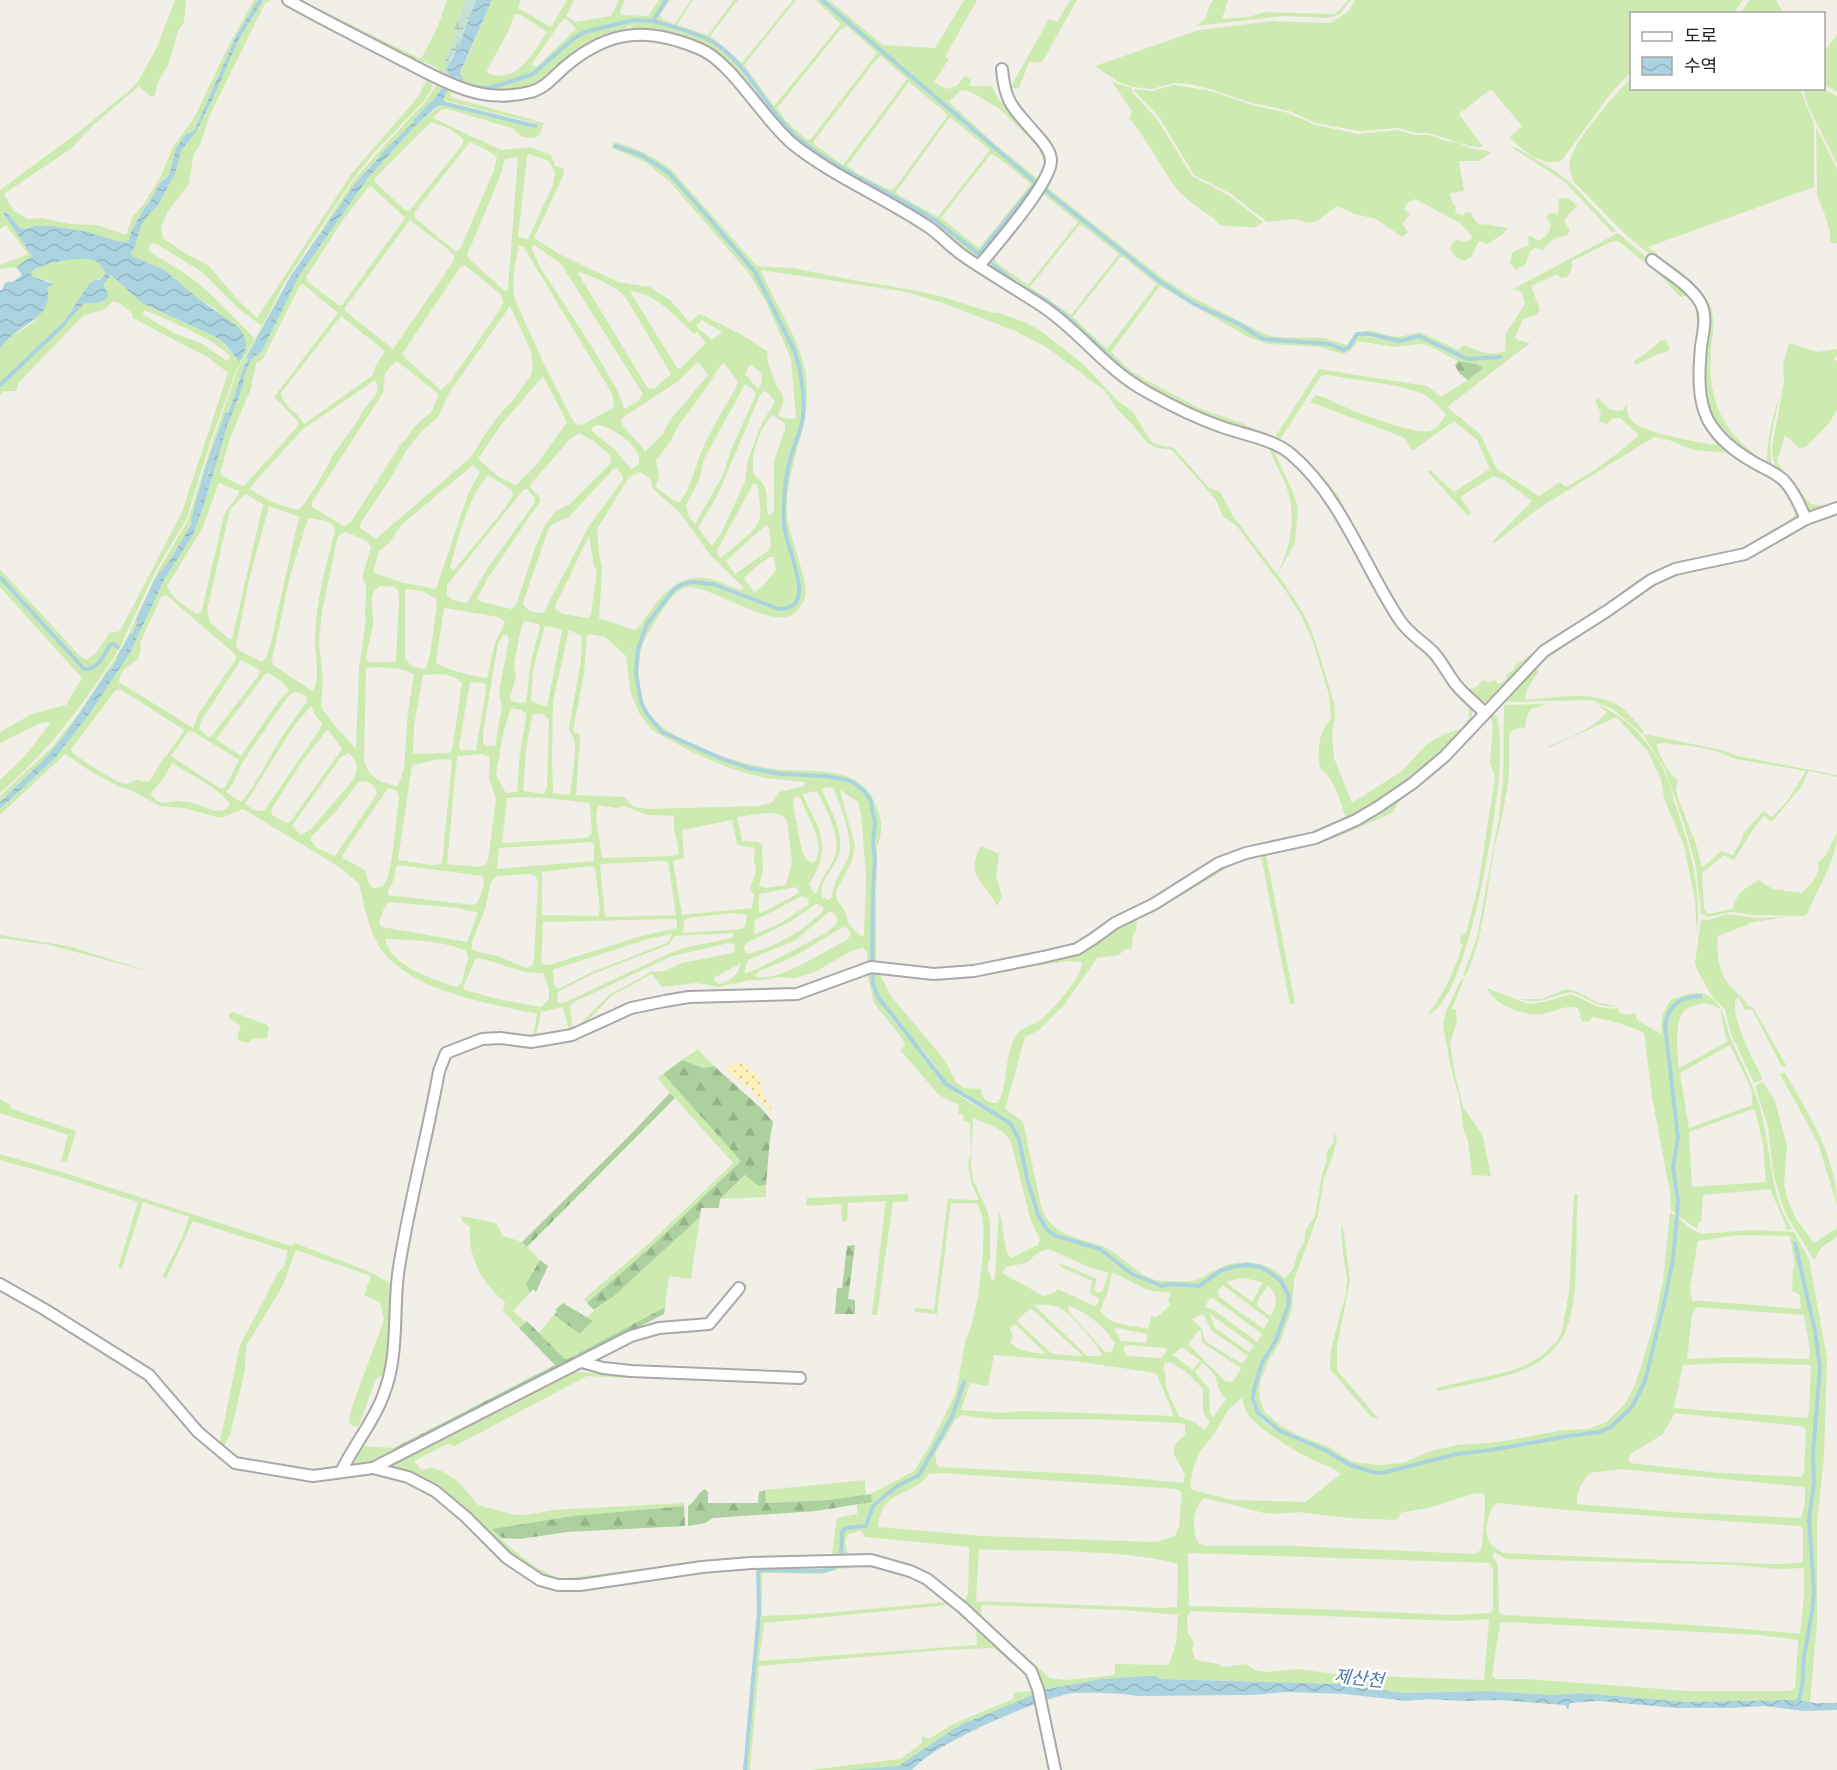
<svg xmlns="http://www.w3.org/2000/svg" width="1837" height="1770" font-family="Inter,'Noto Sans KR',sans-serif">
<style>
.grass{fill:#cdebb0;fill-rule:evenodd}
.forest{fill:url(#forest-firs)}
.wetland{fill:url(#wetland-marsh)}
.sand{fill:url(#sand-dots)}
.water{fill:url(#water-waves)}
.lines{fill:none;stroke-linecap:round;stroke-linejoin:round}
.stream{stroke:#aad3df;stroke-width:4}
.minor-casing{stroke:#a9a9a9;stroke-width:14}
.minor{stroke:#fff;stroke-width:10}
.labels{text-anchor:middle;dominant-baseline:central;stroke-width:5;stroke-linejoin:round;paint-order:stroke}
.water-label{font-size:18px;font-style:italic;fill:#4a7aab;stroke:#fff}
</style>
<defs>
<pattern id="forest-firs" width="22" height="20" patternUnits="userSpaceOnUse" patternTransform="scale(1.5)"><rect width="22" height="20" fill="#add19e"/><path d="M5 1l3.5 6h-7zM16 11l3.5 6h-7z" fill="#95b388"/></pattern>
<pattern id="wetland-marsh" width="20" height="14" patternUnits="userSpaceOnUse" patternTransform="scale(1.5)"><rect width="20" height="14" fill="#c6e0d4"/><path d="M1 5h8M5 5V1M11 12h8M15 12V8" fill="none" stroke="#aac0b6"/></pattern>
<pattern id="sand-dots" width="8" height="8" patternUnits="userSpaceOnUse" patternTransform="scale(1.5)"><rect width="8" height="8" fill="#fff1ba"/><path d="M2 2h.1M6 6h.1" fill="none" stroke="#dacea0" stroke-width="1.8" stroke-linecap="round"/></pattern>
<pattern id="water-waves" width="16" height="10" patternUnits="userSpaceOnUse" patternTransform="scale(1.5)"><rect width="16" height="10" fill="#aad3df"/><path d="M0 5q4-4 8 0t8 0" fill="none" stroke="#92b5bf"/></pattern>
</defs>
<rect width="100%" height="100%" fill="#f2efe9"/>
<g class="grass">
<polygon points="175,0 186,0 184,22 178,31 169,63 158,82 155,95 151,97 139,86 92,126 72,148 4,194 14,211 28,219 41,218 70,224 97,225 126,235 133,216 144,204 161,176 173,147 194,118 231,41 254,0 258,0 236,36 194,131 185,135 176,148 169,174 160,183 149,203 145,207 132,229 128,242 121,242 88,232 54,226 35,226 24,229 20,228 6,212 3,214 33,256 16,267 0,269 0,265 28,254 6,225 0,229 0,190 80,131 130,90 139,80 157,47"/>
<path d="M 263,0 L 272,0 L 265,3 L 260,13 L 209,117 L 201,143 L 193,156 L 189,184 L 168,211 L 161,227 L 163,238 L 183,252 L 208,265 L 240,302 L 257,318 L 352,173 L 418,97 L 428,77 L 433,86 L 424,101 L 372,155 L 351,182 L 285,282 L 262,326 L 240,310 L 202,272 L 160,246 L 153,243 L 150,245 L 148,249 C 155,257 180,269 190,277 C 214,295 234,318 255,339 L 237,369 L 212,437 L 186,520 L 156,570 L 120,647 L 115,643 L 110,644 L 96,665 L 84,668 L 0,575 L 0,569 L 79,655 L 86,660 L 97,652 L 109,633 L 120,631 L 182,512 L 228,373 L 209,358 L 133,318 L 132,313 L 119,303 L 113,301 L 105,309 L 83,316 L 19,382 L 16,391 L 4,391 L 0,396 L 0,387 L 62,327 L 79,308 L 85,303 L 109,294 L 102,285 L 111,275 L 142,303 L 214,336 L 223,343 L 237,360 L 217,310 L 195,296 L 165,270 L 132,256 L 131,252 L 135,247 L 141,226 L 150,212 L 158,205 L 175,174 L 181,151 L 196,132 L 215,94 L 239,39 ZM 144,310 C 165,318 218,341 231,357 L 227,361 L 201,343 L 176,334 L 143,315 Z"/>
<path d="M 292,0 L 301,0 L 421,59 L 438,26 L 447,0 L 466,0 L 454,30 L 457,33 L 446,57 L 444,75 L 455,82 L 459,77 L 460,81 L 466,86 L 477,88 L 488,89 L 515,82 L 533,75 L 574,40 L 585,33 L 634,21 L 654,22 L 702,37 L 715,44 L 734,62 L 773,113 L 797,139 L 847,174 L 928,217 L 979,255 L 1037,182 L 824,0 L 829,0 L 883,45 L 935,48 L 964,0 L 977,0 L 945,57 L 949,59 L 934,82 L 946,89 L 956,86 L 965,76 L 971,80 L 969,86 L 992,86 C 999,105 1016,117 1030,132 C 1038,141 1048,151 1047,164 C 1046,183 998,237 984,255 L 981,258 L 974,259 L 910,213 L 831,168 L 801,148 L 776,125 L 729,70 L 711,53 L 698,46 L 667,36 L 632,31 L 631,26 L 627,26 L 627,31 L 601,39 L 582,48 L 545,82 L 527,89 L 496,92 L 479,91 L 442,77 L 437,68 L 424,62 L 418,66 ZM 961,90 L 969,91 L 1000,109 L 1039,148 L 1044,163 L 1038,179 L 995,144 L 949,102 Z"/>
<path d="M 492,0 L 521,0 L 518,8 L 551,27 L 567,0 L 574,0 L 566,16 L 575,22 L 611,16 L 619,0 L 625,0 L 620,12 L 621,15 L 648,16 L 659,0 L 665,0 L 652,20 L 634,18 L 584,31 L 573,39 L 532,73 L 500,84 L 488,87 L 477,86 L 467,84 L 462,80 L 460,74 ZM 514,14 L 521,15 L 547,32 C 533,52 518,85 488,73 L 487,70 L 510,28 ZM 566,18 L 576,29 L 536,67 L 531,65 L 560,23 Z"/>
<path d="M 667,0 L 670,0 L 660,15 L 663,20 L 675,24 L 691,0 L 693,0 L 677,25 L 708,35 L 734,0 L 738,0 L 710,36 L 742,63 L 793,0 L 796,0 L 744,65 L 774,106 L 841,24 L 815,0 L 821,0 L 1035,183 L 979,253 C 961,241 946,226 928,215 C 884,188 838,170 799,137 C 766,110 751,64 714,42 C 700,33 671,25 654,20 ZM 847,26 L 877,53 L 811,139 L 807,140 L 785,120 L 777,108 L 841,29 ZM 881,56 L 907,79 L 843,165 L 814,144 L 814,141 L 875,61 ZM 909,82 L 948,115 L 894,189 L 890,190 L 860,175 L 847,166 ZM 950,117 L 990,150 L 938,217 L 900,196 L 896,192 ZM 993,154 L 1031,184 L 979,248 L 941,218 L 990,155 Z"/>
<polygon points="1070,0 1077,0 1042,62 1029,62 1019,88 1010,88 1049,19 1057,22"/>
<polygon points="1214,0 1228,0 1222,19 1249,17 1265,12 1334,14 1339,11 1348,0 1351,0 1340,14 1328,18 1282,16 1196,26 1205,19 1210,4"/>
<path d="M 1355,0 L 1743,0 L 1734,13 L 1632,14 L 1631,72 L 1611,93 L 1562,160 C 1543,168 1521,150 1510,137 L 1522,126 L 1491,89 L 1459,114 L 1483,147 L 1470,146 L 1429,133 L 1415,133 L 1399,128 L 1359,131 L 1316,123 L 1289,111 L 1248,102 L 1211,89 L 1189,84 L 1174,83 L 1152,89 L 1133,87 L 1118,82 L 1095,66 L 1199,30 L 1273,21 L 1330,23 L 1348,12 Z"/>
<polygon points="1750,0 1776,0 1783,13 1740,13"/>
<polygon points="1837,35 1837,92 1824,85 1824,51"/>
<path d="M 1110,79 L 1117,84 L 1132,88 L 1132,92 L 1157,119 L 1192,176 L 1230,196 L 1263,222 L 1256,227 C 1249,227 1224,227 1219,224 C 1217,223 1215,220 1213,218 C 1197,206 1182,198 1171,181 C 1156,158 1147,140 1129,118 L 1132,111 Z"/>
<path d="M 1631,79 L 1632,88 L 1800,89 L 1814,123 L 1814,187 L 1648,247 C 1667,262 1698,282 1709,303 C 1716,317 1713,334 1711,349 C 1707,402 1723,434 1767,463 C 1767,438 1772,419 1780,395 C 1775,420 1766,445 1773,470 L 1729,441 L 1714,421 L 1706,402 L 1704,385 L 1707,319 L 1680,279 L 1626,235 L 1574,182 C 1569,172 1568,164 1572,154 C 1580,135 1615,93 1631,79 Z"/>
<path d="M 438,83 L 532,96 L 541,101 L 530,98 L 482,100 L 452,91 L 450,97 L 544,123 L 540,135 L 533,138 L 522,137 L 512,128 L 447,109 L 442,109 L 433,118 L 501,150 L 531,147 L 551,155 L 555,166 L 563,168 L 564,174 L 534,238 L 561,255 L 618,282 L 650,287 L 671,301 L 689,322 L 700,314 L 742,335 L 767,351 L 768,362 L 775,383 L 783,396 L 783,402 L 778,415 L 782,418 L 796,419 L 791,359 L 766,302 L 748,272 L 669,181 L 645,162 L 612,148 L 613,142 C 634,146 654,157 671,169 L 757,266 L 793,268 L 853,280 L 913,290 L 940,296 L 990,312 L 999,313 L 1027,323 L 1042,332 L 1083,364 L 1117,400 L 1133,412 L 1150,440 L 1154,444 L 1174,448 L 1208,487 L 1220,492 L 1233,516 L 1277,574 C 1291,548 1297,514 1286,486 C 1281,472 1273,461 1269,447 L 1273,449 L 1293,492 L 1298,508 L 1295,543 L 1278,574 L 1304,614 L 1315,640 L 1334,703 L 1335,717 L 1332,737 L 1334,758 L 1352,803 L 1402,771 L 1426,745 L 1444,734 L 1461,729 L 1469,718 L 1469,705 L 1472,709 L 1472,720 L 1425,769 L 1348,822 L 1283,843 L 1315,832 L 1346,817 C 1339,800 1335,780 1320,768 C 1317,750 1318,733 1331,719 L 1329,695 L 1313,642 L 1302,617 L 1287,593 L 1236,525 L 1223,517 L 1216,500 L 1209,492 L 1172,450 L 1157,448 L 1147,443 L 1132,424 L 1117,409 L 1105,391 L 1048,348 L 1013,330 L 943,303 L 902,291 L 761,270 C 773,301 796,332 804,366 C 817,419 785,462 787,512 C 787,536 809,577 805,597 C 804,602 799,609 795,613 C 772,633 701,577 682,589 C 672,594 664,608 658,617 C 648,632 640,645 639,663 C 638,680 640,698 649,713 C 666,741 737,763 768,768 C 805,775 857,760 875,803 C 882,820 884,829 877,846 L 876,962 L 888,967 L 867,963 L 867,952 L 863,948 L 851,951 L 815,972 L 795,978 L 780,977 L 760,980 L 749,980 L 718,987 L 696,983 L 662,987 L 652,974 L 611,996 L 580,1029 L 569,1031 L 563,1007 L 541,1012 L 536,1038 L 527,1039 L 533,1036 L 537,1014 C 490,1003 417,993 384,953 C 369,935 365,906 359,884 L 341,868 L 243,809 L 221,818 L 184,808 L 160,806 L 131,790 L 119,787 L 90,771 L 65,754 L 0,815 L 0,809 L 55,758 L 88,716 L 130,653 L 164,580 L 193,535 L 204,505 L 227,427 L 243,386 L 244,376 L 251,360 L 262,351 L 299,276 L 368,178 L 415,126 L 442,104 L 535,128 L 536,125 L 535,123 L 443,100 L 442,88 L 425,111 L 369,167 L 321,233 L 310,254 L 288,285 L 261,339 L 244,366 L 192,523 L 155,585 L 130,638 C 129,645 126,651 120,655 L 85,710 L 59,745 L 0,802 L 0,796 L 52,747 L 79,713 L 110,666 L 124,644 L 158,571 L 188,520 L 214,437 L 238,369 L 287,283 L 352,183 L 374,157 L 425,102 ZM 431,122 L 450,129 L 463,139 L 463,144 L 409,211 L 405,210 L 375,182 L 375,178 ZM 470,142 L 487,150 L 497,157 L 493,173 L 460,249 L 456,252 L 415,218 L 414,213 ZM 614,145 L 642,154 L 668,171 L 676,179 L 756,272 L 796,352 C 802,371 805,394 804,415 C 804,429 797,441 793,454 C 786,476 782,505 785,527 C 787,549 822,612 778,610 C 761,604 744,599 727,592 C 716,588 708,583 697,583 C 674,583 662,605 650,622 C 638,639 636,662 638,683 C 640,701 647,719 662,731 C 667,735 676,738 682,741 C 714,756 746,768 781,773 C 806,777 839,769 861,786 C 883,804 872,836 877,859 L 873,963 L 871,963 L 872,892 L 875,859 L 871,843 L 874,823 L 869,799 L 863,791 L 854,784 L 825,777 L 781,775 L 748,769 L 724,761 L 661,733 L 646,715 L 640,703 L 635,661 L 637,649 L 646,624 L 674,588 L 682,583 L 692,581 L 713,583 L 779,608 L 793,606 C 808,585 784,549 783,525 C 781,503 785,478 790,457 C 794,443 801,431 802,417 C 804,396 800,372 794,353 L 755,273 L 734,249 L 667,173 L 641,156 L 615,147 ZM 529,154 L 549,161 L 555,173 L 553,185 L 528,239 L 518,237 L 527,156 ZM 518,157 L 508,288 L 506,292 L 470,260 L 467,255 L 499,179 L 505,159 ZM 370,185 L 405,218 L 342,305 L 338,305 L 308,282 L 306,277 L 345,217 ZM 410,220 L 450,251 L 454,256 L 453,262 L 393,349 L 346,312 L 345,308 ZM 534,245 L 561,264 L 643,394 L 638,401 L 624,409 C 624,391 554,289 540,267 L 531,246 ZM 519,246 L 523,246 L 610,390 L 614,400 L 613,408 L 582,425 L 576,424 L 572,419 L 544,364 L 515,300 C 511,285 515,262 519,246 ZM 465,265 L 500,294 L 503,301 L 501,308 L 450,382 L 441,390 L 406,359 L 402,354 L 461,266 ZM 580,272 C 596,279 614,284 626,298 L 671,374 L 655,388 L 650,389 L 647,387 L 578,273 ZM 303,284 L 338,313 L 274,397 L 296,419 L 298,423 L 297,427 L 243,487 L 220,474 L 230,438 L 251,389 L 256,363 L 263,359 L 300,285 ZM 631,291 C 657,294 676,317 694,334 L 697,332 L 706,343 L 680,369 L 677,368 L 631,293 ZM 510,306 L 531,351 L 533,367 L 530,376 L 511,403 L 504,409 L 487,431 L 471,457 L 376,539 L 360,528 L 361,522 L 390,479 L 406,451 L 421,432 L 438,417 L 449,393 ZM 341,316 L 385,351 L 375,367 L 373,375 L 304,424 C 298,412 283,406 281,393 ZM 702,320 L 722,332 L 712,340 L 696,326 ZM 396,361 L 401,364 L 437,393 L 438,396 L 432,411 L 413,428 L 406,440 L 402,442 L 351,522 L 344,526 L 312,507 L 312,502 L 383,393 L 385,373 ZM 698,362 L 708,375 L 671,419 L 662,435 L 645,452 C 639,440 627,434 621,422 L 622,418 L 677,382 ZM 724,363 L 737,380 L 737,386 C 724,409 708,433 699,458 C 693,474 690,489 680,502 L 674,501 L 655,486 L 659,478 L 656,460 L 671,441 L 678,426 L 702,394 L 721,365 ZM 750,364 L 761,373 L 762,383 L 758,389 L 745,374 ZM 543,376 L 567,422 L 536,465 L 516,485 L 499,477 L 478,459 L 501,425 ZM 375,380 C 385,395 363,404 359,419 L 332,456 C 331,463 304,506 299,510 C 282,507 267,500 253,491 L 250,488 L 254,483 L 302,430 ZM 745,384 L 753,389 L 756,394 L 731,450 L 723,475 L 695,524 L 689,517 L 686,505 L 699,480 L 704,459 ZM 764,391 L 768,393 L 775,402 L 762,423 L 757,436 L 748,460 L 745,482 L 721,533 L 712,546 L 698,528 L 718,494 L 760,395 ZM 772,415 L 785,423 L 785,429 L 774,461 L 774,509 L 772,514 L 768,515 C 765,498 771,487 754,475 C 749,457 759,430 772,415 ZM 596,425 C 613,424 658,460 631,469 L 616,451 L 593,432 L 591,429 ZM 579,433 L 595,442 L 610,455 L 611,463 L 570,504 L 556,511 L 545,525 L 535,548 L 516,605 L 511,609 L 479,601 L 477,598 L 488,578 L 540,501 L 539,497 L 530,487 L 531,484 L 570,439 ZM 473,465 L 480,472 L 468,494 L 436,589 L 400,582 L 373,572 L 379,551 L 389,543 L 402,524 ZM 617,468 L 622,475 L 623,480 L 589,526 L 544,612 C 537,615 526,611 523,603 L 548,530 L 553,524 L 569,517 L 613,469 ZM 640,472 L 651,480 L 652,488 L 680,513 L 711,556 L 744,588 L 742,590 C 731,588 722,582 711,579 C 675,571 657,601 639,627 L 634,630 L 599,618 L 602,568 L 599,553 L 597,529 L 629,477 ZM 488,475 L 512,490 L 513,495 L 505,508 L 454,570 L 450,568 C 457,540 469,496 488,475 ZM 219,483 L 239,491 C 238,499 228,506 224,515 L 202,609 L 200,613 L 196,614 C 186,606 171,598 167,586 L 202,529 ZM 753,484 L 756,484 L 758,488 C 762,519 764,522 739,543 C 733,548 727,553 720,558 L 717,553 L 719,547 ZM 524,489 L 528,490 L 535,498 L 533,505 L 487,569 L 467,603 L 453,600 L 447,596 L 447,585 ZM 245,494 L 263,504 L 232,639 L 229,639 L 210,622 L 207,610 L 230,510 ZM 269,506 L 300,517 L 296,530 L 271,642 L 266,658 L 262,662 L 238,650 L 236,646 L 249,580 ZM 308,518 L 327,521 L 333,525 L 335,531 C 326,565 316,601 315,637 C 314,651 322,682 312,691 L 273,665 L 272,660 L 290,576 ZM 766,525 L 769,528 L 771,546 L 768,551 L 735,574 L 726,561 ZM 346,532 L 367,541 L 371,547 L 362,577 C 371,589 362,606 366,620 L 359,668 L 356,749 L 335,726 L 321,707 L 323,681 L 319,643 L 322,611 L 337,540 L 340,534 ZM 589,536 L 594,566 L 597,571 L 591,615 L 588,618 L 563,614 L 556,610 L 555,606 ZM 770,557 L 774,557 L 776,570 L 762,587 L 754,592 L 744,578 L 759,564 ZM 380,586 L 394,587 L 398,590 L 399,599 L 396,660 L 394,662 L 369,662 L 366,659 C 367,648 371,637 373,626 C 375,613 366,594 380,586 ZM 407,589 L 422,591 L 436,598 L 437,606 L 430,654 L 426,669 L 413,667 L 405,659 L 405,590 ZM 166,595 L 235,654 L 236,659 L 199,713 L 193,728 L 119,682 C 121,664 135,666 139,656 C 141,652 140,646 141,642 C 146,627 155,612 161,597 ZM 444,608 L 499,617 L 505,622 L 495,643 L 487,678 C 476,677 442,669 436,662 ZM 524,621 L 538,624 L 540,627 L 531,661 L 526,702 L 520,703 L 512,701 L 510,698 L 516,677 L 514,665 L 520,632 ZM 545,626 L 557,628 L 562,631 L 547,707 L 531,701 L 533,670 ZM 569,630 L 582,636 L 581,660 L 569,727 C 569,732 573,735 574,740 C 577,752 572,775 571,788 L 570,793 L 566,795 L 553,793 L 552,760 L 553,701 ZM 590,634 L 605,637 L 626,656 L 631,694 L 640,715 L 653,731 L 692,752 L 732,769 L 765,778 L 804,782 L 804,786 L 779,792 L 773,802 L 759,806 L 648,809 L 634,807 L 624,797 L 576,795 L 580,738 L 579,734 L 573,732 L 584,673 L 587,636 ZM 503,635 L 507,635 L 509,640 L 499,691 L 502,706 L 495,746 L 486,746 L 483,742 L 483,733 L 498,643 ZM 241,660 L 260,670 L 259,675 L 210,738 L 199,729 L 201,721 ZM 381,667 L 401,669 L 414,674 L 408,712 L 404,769 L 398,786 C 381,783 369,778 364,761 L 366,668 ZM 268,673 L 281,681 L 289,690 L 278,702 L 241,756 L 216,739 L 265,674 ZM 423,675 C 435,674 453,672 462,683 L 452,750 L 449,753 L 413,754 L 414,726 ZM 470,682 L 483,683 L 486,685 L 486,690 L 476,750 L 460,750 L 459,746 ZM 120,689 L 184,730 L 168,754 L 162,760 L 150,781 L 144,782 L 138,780 C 133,781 129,784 125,784 C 114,782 80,759 71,751 L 72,748 L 115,691 ZM 296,692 L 306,696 L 307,701 L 281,738 L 252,788 L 241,802 L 226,792 C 235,784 237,772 243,762 C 257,740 272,719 287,698 L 292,693 ZM 311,706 L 314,713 L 322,724 L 320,729 L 264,811 L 254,810 L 245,804 L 294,726 ZM 511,708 L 521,710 L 526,714 L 526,718 L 520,752 L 517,792 L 506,793 L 496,775 L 503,734 ZM 535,714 L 543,714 L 549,720 L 547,787 L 544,794 L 523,791 L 526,751 L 532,716 ZM 192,731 L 239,760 L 225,787 L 221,789 L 171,756 L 188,732 ZM 326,731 L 330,732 L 342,749 L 290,822 L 286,823 L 272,815 L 271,810 L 299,766 ZM 349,753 C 358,762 359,768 353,780 L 311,829 L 301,835 L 292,826 L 341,757 ZM 481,754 L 489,756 L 490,760 L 489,777 L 496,799 L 488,860 L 486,865 L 479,867 L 447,864 L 457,756 ZM 440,759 L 452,760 L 442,864 L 431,865 L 398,860 L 412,765 ZM 172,763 C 186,772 224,791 230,805 L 225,810 L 216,811 L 189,802 L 177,801 L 163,803 L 157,801 L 150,794 L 164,778 ZM 363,781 C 371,783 376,785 377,794 L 335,856 L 317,848 L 311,841 L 311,837 L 335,812 L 359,782 ZM 826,787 L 833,788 C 840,802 855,843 848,858 C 842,871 833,881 832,897 L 829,900 L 822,897 C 818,878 839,866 840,848 C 843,827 828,808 822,789 ZM 388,788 L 397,791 L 399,798 C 396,815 393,871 385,883 C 382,887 378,888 373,888 L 369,884 L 365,870 L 343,858 L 343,854 ZM 840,790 L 858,802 L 861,813 L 866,876 L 864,935 L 861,936 L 849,925 L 845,911 L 837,900 L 836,891 L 852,861 L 855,846 ZM 817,791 C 826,810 843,838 834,859 C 828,871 820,880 817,893 L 814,894 L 809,884 C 833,848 820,829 802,794 ZM 797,796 L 801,799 C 807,819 828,843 814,863 C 806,861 805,858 802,851 L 793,804 L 794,798 ZM 519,797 C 543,797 565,800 589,803 L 590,804 L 592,833 L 587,838 L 502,843 L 507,798 ZM 598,805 L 616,808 L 624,806 L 648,815 L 674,816 L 674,828 L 679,853 L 676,855 L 671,856 L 602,858 L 596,817 ZM 765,813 C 775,813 782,812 787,821 L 792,862 L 786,885 L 765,888 L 759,886 L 763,870 L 762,845 L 758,842 L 742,841 L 737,817 ZM 732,820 L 737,844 C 742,848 749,845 755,848 L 754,861 L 756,870 L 750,889 L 754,895 L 752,908 L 682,915 L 673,861 L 684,858 L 682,830 ZM 592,842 L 594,846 L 594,861 L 497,869 L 499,848 ZM 661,861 L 668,862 L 676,915 L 605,917 L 600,864 ZM 398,865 L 483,876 C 485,885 481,897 476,904 L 472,905 L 388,895 L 388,891 L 394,879 L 396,867 ZM 591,866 L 595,868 L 600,908 L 598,916 L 542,915 L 542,872 ZM 529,874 L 536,876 L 538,884 L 534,960 L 533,965 L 526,968 L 498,956 L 478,952 L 472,949 L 472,942 L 485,909 L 491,882 L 497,876 ZM 796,887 L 799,893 L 761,913 L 759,911 L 759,894 ZM 802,896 L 809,900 L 808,905 L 779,924 L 755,934 L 754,921 ZM 389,902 L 458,908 L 478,913 L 467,942 L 382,927 L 379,924 C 380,917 384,907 389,902 ZM 816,904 L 820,905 L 824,908 L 822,912 C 800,933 777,946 748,954 L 745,952 L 744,947 L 748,942 L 790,922 ZM 829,912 L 832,912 L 838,919 L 835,925 L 826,933 L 757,969 L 744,974 L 748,960 L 796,940 ZM 733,913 L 747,915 L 746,924 L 742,929 L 683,933 L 684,921 L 688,918 ZM 675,919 L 677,921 L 677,928 L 641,936 L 549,965 L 541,964 L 543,922 ZM 843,927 L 847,928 L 851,934 L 847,940 C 825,950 778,984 755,976 L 758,972 L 795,956 ZM 733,933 L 733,937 L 727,939 L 688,947 L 670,953 L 566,1002 L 557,1003 L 558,992 L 593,974 L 668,945 L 675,936 ZM 671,934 L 672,936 L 667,943 L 592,972 L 558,989 L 554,985 L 553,970 L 558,968 L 648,939 ZM 385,939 C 410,940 442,940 466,951 L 468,959 L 461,984 L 456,987 C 431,978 391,967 385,939 ZM 729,943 L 735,945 L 733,953 L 682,963 L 665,971 L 651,972 L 609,995 L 578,1026 L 572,1026 L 570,1006 L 576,1001 L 672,956 ZM 476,958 C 500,961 517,974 543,973 L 549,988 L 549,999 L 541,1007 L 498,999 L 465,990 L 463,987 ZM 741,963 C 738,976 732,979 720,984 L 716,982 L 714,978 Z"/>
<polygon points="1174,85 1211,91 1248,104 1288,113 1316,125 1358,134 1398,130 1415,135 1429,135 1446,141 1457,142 1469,148 1492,152 1479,161 1459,161 1464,191 1450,193 1453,204 1456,206 1455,212 1463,216 1466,212 1471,213 1474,219 1480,225 1484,224 1507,228 1504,233 1488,244 1479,241 1471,257 1464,261 1457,258 1450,250 1453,242 1457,240 1465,242 1471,239 1472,236 1460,223 1415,199 1408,202 1404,209 1410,214 1402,224 1408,232 1402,237 1376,219 1355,214 1337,206 1317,221 1309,223 1293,219 1267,222 1231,194 1194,175 1159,117 1134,91 1134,89 1152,91"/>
<polygon points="1803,89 1823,89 1837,96 1837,164 1809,108"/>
<polygon points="1816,127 1837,169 1837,243 1830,243 1830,232 1825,215 1817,196"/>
<path d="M 1035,128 C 1062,150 1063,157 1048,188 L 1162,278 L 1194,298 L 1267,335 L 1276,337 L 1325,338 L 1347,345 C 1363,320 1374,334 1398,337 C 1405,337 1413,332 1422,333 L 1458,350 L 1464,345 C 1478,351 1491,357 1505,351 L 1506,333 L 1525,304 L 1522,292 L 1513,289 L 1618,233 L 1691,295 L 1680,297 L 1661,276 L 1621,243 L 1617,241 L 1611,242 L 1572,261 L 1572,269 L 1567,277 L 1561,278 L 1557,274 L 1531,286 L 1540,310 L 1536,315 L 1523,319 L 1515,337 L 1517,340 L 1530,343 L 1447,407 L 1480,434 L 1497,469 L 1539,496 L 1560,482 L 1566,487 C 1592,473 1617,455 1639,435 L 1620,418 L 1613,418 L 1607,424 L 1600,422 L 1599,418 L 1601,413 L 1595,401 L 1599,398 C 1606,407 1611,413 1623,410 L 1627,404 C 1627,411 1627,417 1633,422 C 1644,433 1700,443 1717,445 C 1713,439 1707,433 1704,426 C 1689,398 1696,362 1698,332 C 1699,323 1693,312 1697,305 C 1703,319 1701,332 1700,346 C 1697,374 1694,411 1713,433 C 1719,440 1727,446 1733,453 L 1693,450 L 1669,440 L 1654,437 L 1539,508 L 1495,543 L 1493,541 L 1532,501 L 1504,480 L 1493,476 L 1460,497 L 1471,513 L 1468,516 L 1427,471 L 1430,470 L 1454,492 L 1490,469 L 1477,440 L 1454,421 L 1412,451 L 1405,438 L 1316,404 L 1310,403 L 1315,395 C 1327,397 1334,403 1345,407 C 1360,414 1416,435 1430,431 C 1438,428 1442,421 1446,414 C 1439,408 1433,400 1425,395 C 1405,384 1352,380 1327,375 L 1321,376 L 1279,441 L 1310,463 L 1329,484 L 1340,499 L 1353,531 L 1401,615 L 1441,652 L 1452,671 L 1468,689 L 1475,688 L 1483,680 L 1489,683 L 1494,680 L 1499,684 L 1507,679 L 1506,675 L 1514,669 L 1514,666 L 1609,603 L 1638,580 L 1654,572 L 1682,560 L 1719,556 L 1744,548 L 1781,528 L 1794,516 L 1795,509 L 1792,502 L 1781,485 L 1760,473 L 1753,466 C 1774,477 1798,490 1798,517 L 1784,528 L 1746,549 L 1733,554 L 1680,566 L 1636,586 L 1603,610 L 1541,650 L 1522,668 L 1498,698 L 1489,703 L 1475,698 L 1460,685 L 1436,651 L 1402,621 L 1382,589 L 1335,503 L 1317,478 L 1298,458 L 1275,443 L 1220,425 L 1179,406 L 1123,375 L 1061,318 L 992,271 L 989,266 L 992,253 C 1012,228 1057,183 1055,152 L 1047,139 ZM 1046,190 L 1159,279 L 1194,303 L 1239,324 L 1263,338 L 1330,343 L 1344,349 L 1348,347 L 1357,333 C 1381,334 1396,344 1419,335 L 1467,358 L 1503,357 L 1467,360 L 1419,337 L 1400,342 L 1358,335 L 1350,348 L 1344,351 L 1329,345 L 1262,340 L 1238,325 L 1193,304 L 1158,281 L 1045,191 ZM 1042,193 L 1078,222 L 1028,285 L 997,263 L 993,255 ZM 1080,224 L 1119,254 L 1071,315 L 1030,287 ZM 1120,257 L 1123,257 L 1157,284 L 1107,349 L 1073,317 ZM 993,264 L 1066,315 L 1130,375 L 1120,368 L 1064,316 L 992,266 ZM 1160,286 L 1250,338 L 1269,344 L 1320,347 L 1343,354 L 1350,351 L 1358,341 L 1395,347 L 1419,344 L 1427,345 L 1458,361 L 1477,364 L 1483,368 L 1468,380 L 1441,397 L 1427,386 L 1319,369 L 1274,439 L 1242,423 L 1201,409 L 1146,380 L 1131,371 L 1111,352 Z"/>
<polygon points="1511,147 1517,148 1555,171 1573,185 1616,231 1613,233 1564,181"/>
<path d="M 1568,198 L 1577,206 L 1564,220 L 1570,231 L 1567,236 C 1555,236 1550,241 1543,250 L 1535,248 L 1531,250 L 1525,265 L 1515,270 L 1510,262 L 1513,252 L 1529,245 L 1528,241 L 1529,235 L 1539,241 L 1548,234 L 1551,225 L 1546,216 L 1550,213 L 1557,214 L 1559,209 L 1558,199 Z"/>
<path d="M 82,258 C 94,259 102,263 107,274 L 89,284 L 61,326 L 0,384 L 0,349 L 12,336 L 34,322 L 47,288 L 52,282 L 33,277 L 31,274 L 32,271 L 51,261 Z"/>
<path d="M 1661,340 L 1666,340 C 1675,353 1665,352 1655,355 C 1649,358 1642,362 1636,365 L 1634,361 L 1653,348 Z"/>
<path d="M 1789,343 L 1817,352 L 1837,349 L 1837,356 L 1834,359 L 1837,361 L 1837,409 L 1830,422 L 1808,445 L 1803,448 L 1798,447 L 1785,435 L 1777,462 L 1810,504 L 1824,506 L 1837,501 L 1837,506 L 1813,512 L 1807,511 C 1792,491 1772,473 1772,447 L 1784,382 L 1783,364 Z"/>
<path d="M 1837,512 L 1837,515 L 1800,527 L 1773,545 L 1739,561 L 1681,575 L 1660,582 L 1594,625 L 1536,667 L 1538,672 L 1526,691 L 1525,700 C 1554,698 1591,690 1618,705 C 1628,712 1637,723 1644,732 L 1642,734 L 1614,710 L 1591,700 L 1505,702 L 1510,692 L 1535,661 L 1663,577 L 1726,562 L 1800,524 Z"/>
<path d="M 0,578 L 83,670 C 98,671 104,657 111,646 L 114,645 L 119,649 C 85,703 48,752 0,793 L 0,780 L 25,756 L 51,722 L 40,723 L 0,743 L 0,732 L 32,714 L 66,705 L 82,678 L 0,587 Z"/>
<path d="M 1547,704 L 1531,709 L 1527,716 L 1525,728 C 1517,728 1512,728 1509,736 C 1509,752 1510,768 1508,783 C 1505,804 1500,825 1495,846 C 1486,890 1485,936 1465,977 L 1463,976 L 1477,937 L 1499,818 L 1503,781 L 1504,705 Z"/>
<path d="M 1596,704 C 1628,716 1656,748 1668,780 C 1672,788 1672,798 1676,806 C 1690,848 1702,889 1697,933 L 1695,901 L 1684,846 L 1664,798 L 1661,779 L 1647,750 L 1616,717 L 1548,748 L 1547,747 C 1567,738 1592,730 1606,713 L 1605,710 Z"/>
<path d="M 1492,713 L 1497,717 C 1502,739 1500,764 1498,786 C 1494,825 1467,1004 1427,1015 C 1445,993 1454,971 1463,944 L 1460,943 L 1461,936 L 1466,933 L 1478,887 L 1495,777 L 1490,763 L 1493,725 L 1491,717 L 1483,721 L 1429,777 L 1398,803 L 1392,813 L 1335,838 L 1266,854 L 1295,1004 L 1290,1004 L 1261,856 L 1234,864 L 1154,912 L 1137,919 L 1136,930 L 1132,938 L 1133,943 L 1131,949 L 1125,949 L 1119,955 L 1097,958 L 1064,1005 L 1039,1030 L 1025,1037 L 1005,1109 L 1022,1121 L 1024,1126 L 1042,1210 C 1054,1236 1077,1237 1102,1246 C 1122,1253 1138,1281 1165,1281 C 1173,1281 1188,1282 1196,1280 C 1202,1278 1207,1273 1213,1271 C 1238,1258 1262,1258 1285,1278 L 1293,1269 L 1298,1252 L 1304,1243 L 1306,1229 L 1315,1217 L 1322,1174 L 1327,1161 L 1326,1153 L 1333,1143 L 1334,1132 L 1337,1138 L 1333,1156 L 1324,1178 L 1318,1215 L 1294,1280 L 1292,1309 L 1280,1342 L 1269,1360 L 1260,1382 L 1259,1397 L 1264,1411 L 1280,1425 L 1298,1435 L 1329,1447 L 1351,1461 L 1360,1463 L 1380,1465 L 1403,1463 L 1431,1451 L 1458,1445 L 1498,1442 L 1565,1430 L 1588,1429 L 1606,1422 L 1625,1404 L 1635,1385 L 1643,1360 L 1655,1320 L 1663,1280 L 1670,1212 L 1676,1216 L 1672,1258 L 1645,1380 L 1631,1406 L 1611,1426 L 1599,1431 L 1569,1434 L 1491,1449 L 1457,1453 L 1386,1471 L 1377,1472 L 1359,1468 L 1341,1459 L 1325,1449 L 1293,1437 L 1280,1430 L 1270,1424 L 1259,1413 L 1256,1407 L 1255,1389 L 1263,1363 L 1277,1341 L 1289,1306 L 1290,1296 L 1282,1281 L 1269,1270 L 1261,1266 L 1248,1264 L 1232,1266 L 1219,1270 L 1199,1285 L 1171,1283 L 1162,1285 L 1133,1273 L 1100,1248 L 1056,1235 L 1048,1230 L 1039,1215 L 1033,1195 L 1021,1139 L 1016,1130 L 1011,1123 L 947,1083 L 934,1064 L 895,1018 L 879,996 L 874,984 L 873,971 L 871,972 C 874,1008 908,1036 930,1062 C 936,1069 940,1079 946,1085 C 963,1101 989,1112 1009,1124 C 1031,1154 1022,1204 1046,1230 C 1058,1244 1084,1243 1100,1251 C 1112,1255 1119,1266 1129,1273 C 1135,1277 1143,1279 1149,1282 C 1153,1284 1158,1287 1162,1287 C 1169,1288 1177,1284 1184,1285 C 1189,1286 1192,1289 1197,1287 C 1205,1285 1212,1276 1220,1272 C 1241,1262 1267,1265 1282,1284 C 1307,1316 1232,1381 1257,1414 C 1273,1435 1302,1441 1324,1451 C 1330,1453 1334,1457 1339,1461 C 1353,1469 1371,1474 1387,1473 L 1457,1455 L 1492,1451 L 1569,1436 L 1600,1433 L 1612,1428 L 1633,1407 L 1647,1381 L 1666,1299 L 1674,1259 L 1678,1218 L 1690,1228 L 1701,1234 L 1751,1230 L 1794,1232 L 1809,1259 L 1827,1359 L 1824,1457 L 1817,1521 L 1817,1622 L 1810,1702 L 1801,1700 L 1815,1591 L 1810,1518 L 1815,1483 L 1814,1452 L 1821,1368 L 1816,1331 L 1795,1239 L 1794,1243 L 1814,1332 L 1819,1368 L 1812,1452 L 1813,1483 L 1808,1518 L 1813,1591 L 1798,1700 L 1686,1702 L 1581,1693 L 1551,1695 L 1488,1691 L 1403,1693 L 1341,1684 L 1159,1679 L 1157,1676 L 1101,1679 L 1042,1690 L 973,1613 L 893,1562 L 696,1565 L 693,1562 L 832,1554 L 837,1518 L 857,1514 L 857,1504 L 872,1502 L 871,1494 L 914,1471 L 928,1449 L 956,1393 L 966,1338 C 978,1319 987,1239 982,1216 C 981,1212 979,1207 977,1203 L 951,1203 L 937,1314 L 915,1312 L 915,1308 L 934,1310 L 948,1199 L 979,1200 L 971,1182 L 968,1164 L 971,1153 L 970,1123 L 964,1121 L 963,1115 L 958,1113 L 959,1105 L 939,1095 L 900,1050 L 905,1046 L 902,1038 L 874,1003 L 867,972 L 789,1000 L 698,1001 L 678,1004 L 694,1000 L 771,998 L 872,969 L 915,974 L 1070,953 L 1221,866 L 1364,819 ZM 1069,961 L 1082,962 C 1083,976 1053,1009 1042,1019 C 1036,1024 1024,1026 1018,1033 C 1003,1050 1009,1090 997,1103 C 987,1104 982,1098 981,1089 L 964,1088 L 956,1082 L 944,1059 L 891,996 L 880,975 L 881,973 L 955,979 ZM 973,1118 C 986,1124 1004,1128 1011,1142 L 1031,1221 L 1040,1240 L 1038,1245 L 1011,1258 C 1003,1251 1004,1223 999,1211 L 995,1278 L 992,1281 L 987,1267 L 990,1259 L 990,1224 L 988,1213 L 973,1179 L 971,1166 ZM 1738,1235 L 1790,1236 L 1795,1266 L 1793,1268 L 1792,1291 L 1799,1294 L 1801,1309 L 1704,1301 L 1692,1301 L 1690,1288 L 1698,1241 ZM 1049,1249 L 1091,1268 L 1109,1273 L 1103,1290 L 1098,1293 L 1094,1289 L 1097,1279 L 1060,1263 L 1059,1266 L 1092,1281 L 1090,1292 L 1092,1295 L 1099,1298 L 1098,1303 L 1094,1306 L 1058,1289 L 1054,1293 L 1044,1296 L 1002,1273 L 1006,1267 L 1026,1263 L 1039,1252 ZM 1112,1273 L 1114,1273 L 1148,1290 L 1171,1293 L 1168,1300 L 1170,1305 L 1157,1317 L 1151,1316 L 1148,1329 C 1132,1325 1108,1326 1100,1310 L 1108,1291 ZM 1244,1278 L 1261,1282 L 1262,1284 L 1252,1302 L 1227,1283 L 1228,1281 ZM 1223,1285 L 1269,1320 L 1264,1329 L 1219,1297 L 1218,1291 ZM 1268,1286 C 1278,1293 1278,1308 1270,1316 L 1257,1306 L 1258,1299 ZM 1213,1298 L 1262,1334 L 1257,1342 L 1214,1310 L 1205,1307 L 1209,1299 ZM 1034,1305 C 1042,1304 1050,1304 1058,1307 C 1071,1312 1096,1344 1103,1356 L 1087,1356 ZM 1070,1306 C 1086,1312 1105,1327 1115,1343 L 1112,1351 L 1106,1353 L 1070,1313 L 1068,1308 ZM 1696,1307 L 1804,1315 L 1810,1349 L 1809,1359 L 1730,1357 L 1687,1359 L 1692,1315 ZM 1029,1309 L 1033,1310 L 1083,1356 L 1052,1354 L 1017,1321 ZM 1209,1313 L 1254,1346 L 1249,1352 L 1215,1328 ZM 1203,1314 L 1212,1331 L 1248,1356 L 1242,1364 L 1205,1341 L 1202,1329 L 1192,1319 ZM 1015,1324 L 1046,1354 C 1031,1352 1021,1353 1010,1342 L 1013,1336 L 1010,1330 L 1011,1327 ZM 1117,1328 L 1147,1334 L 1146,1343 L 1121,1341 L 1114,1329 ZM 1198,1331 L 1201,1331 L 1202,1342 L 1206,1345 L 1241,1368 L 1233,1382 L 1225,1381 L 1188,1344 ZM 1127,1345 L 1165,1348 L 1167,1350 L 1162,1358 L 1126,1356 L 1123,1348 ZM 1182,1347 L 1200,1360 L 1193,1370 L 1173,1355 ZM 994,1355 L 1074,1361 L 1156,1373 L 1174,1416 L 1022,1411 L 1003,1413 L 961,1410 L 970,1383 L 988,1386 ZM 1170,1362 L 1186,1372 L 1203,1389 L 1203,1413 L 1210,1422 L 1205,1430 L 1194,1422 L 1180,1417 C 1174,1404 1163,1389 1166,1374 L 1163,1370 L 1165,1363 ZM 1202,1363 C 1223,1377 1213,1386 1226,1399 L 1213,1418 L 1210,1413 L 1209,1389 L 1195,1372 ZM 1729,1363 L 1811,1365 L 1809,1412 L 1807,1418 L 1674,1408 L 1683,1365 ZM 965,1378 L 952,1417 L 919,1476 L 897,1488 L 874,1507 L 867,1527 L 846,1530 L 842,1533 L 843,1548 L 840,1555 L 841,1532 L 845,1528 L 866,1525 L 872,1506 L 896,1486 L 918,1474 L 940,1438 L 957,1402 ZM 1242,1398 C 1243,1405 1245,1410 1249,1416 C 1257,1427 1297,1453 1311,1459 C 1322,1464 1332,1467 1341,1474 L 1305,1502 L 1233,1500 L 1192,1490 L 1190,1484 L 1194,1466 L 1201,1450 L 1215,1433 L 1228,1410 ZM 1675,1413 L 1800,1426 L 1806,1429 L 1804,1473 L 1801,1477 L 1720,1473 L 1630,1463 L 1628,1458 L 1632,1453 L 1662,1435 ZM 961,1415 L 991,1419 L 1091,1419 L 1180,1423 L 1185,1425 L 1185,1435 C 1163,1451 1178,1457 1185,1475 L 1183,1483 L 1101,1475 L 939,1467 L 936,1462 L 935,1454 L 956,1419 ZM 1621,1469 L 1805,1487 L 1805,1501 L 1801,1518 L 1672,1512 L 1577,1504 C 1575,1494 1583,1480 1590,1473 ZM 942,1473 L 1177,1489 L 1182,1493 L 1179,1526 L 1175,1536 L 1156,1542 L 983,1536 L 878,1527 C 882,1488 911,1498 929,1474 ZM 1484,1493 C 1487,1503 1482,1536 1482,1548 L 1476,1554 L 1293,1546 L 1206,1546 L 1198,1543 C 1192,1531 1192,1506 1205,1498 L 1264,1513 L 1277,1514 L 1298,1512 L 1349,1518 L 1395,1520 L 1399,1518 L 1400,1513 L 1432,1507 L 1472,1494 ZM 1497,1503 L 1566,1510 L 1799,1526 L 1803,1528 L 1803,1562 C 1774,1567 1743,1561 1713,1562 L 1503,1553 C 1499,1550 1493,1547 1491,1544 C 1482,1533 1488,1510 1497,1503 ZM 861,1531 L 865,1537 L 969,1547 L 968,1593 L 966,1599 L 961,1600 C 941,1585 921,1569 897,1560 C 881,1555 862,1559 847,1552 L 845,1541 L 848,1534 ZM 979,1549 C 1041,1552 1119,1548 1178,1564 L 1177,1607 L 1163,1608 L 976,1601 ZM 1494,1552 L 1506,1559 L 1734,1565 L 1778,1569 L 1804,1568 L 1804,1596 L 1800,1634 C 1701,1624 1602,1620 1503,1615 L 1499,1612 L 1498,1568 L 1497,1563 L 1492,1557 ZM 1188,1553 L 1489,1563 L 1493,1568 L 1493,1609 L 1491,1613 L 1452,1615 L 1318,1609 L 1189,1606 ZM 981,1605 L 1124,1610 L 1178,1615 L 1176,1643 L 1169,1665 L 1115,1664 L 1115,1675 L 1065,1680 L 1050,1678 L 982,1617 ZM 1191,1611 L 1456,1621 L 1489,1619 L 1484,1680 L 1344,1675 L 1297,1669 L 1268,1672 L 1254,1670 L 1247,1664 L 1223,1667 C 1214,1660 1205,1664 1195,1659 L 1192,1649 L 1194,1643 L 1188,1633 L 1187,1617 ZM 1506,1622 L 1760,1635 L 1798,1640 L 1795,1688 L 1790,1691 L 1688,1691 L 1526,1679 L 1496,1679 L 1492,1675 L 1500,1623 Z"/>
<path d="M 1645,734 L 1721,750 L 1738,756 L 1837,775 L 1837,777 L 1809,771 L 1801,787 L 1772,822 L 1764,816 C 1751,830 1744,845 1734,860 L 1724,855 L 1702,873 L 1704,908 L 1708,914 L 1732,909 C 1735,894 1746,887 1759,880 L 1772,889 L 1802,893 C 1810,885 1821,875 1818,863 L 1826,855 L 1837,832 C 1837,861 1818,886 1808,913 L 1804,916 L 1753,915 L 1731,912 L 1708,917 L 1701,913 L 1696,867 L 1685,827 L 1665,769 L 1644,736 ZM 1660,743 C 1686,745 1712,747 1735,759 L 1806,771 L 1788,800 L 1772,817 L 1763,811 L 1743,834 L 1743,837 L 1733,855 L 1721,851 L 1702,868 L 1696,844 L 1678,798 L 1676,790 L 1678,781 C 1670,774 1658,757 1657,744 Z"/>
<path d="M 981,846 L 999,854 L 996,875 L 1002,897 L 997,906 C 987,883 963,877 981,846 Z"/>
<path d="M 1727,914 L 1757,918 L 1784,917 L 1749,923 L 1748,925 C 1738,927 1728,933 1718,936 C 1716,955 1719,974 1732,988 C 1739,996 1742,995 1748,1006 L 1753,1007 L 1786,1065 L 1782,1067 L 1752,1009 L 1745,1010 L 1739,998 L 1736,999 C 1730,1019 1754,1060 1763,1079 L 1754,1083 L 1731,1034 L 1725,1009 L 1713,998 L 1697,970 L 1695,962 L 1701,919 L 1709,920 Z"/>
<polygon points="0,935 68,946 158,974 50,945 0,938"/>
<polygon points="1462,978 1464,979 1452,1009 1456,1009 1457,1021 1450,1044 1454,1069 1463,1107 1482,1134 1491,1176 1472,1175 1468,1141 1464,1132 1459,1096 1451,1068 1443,1026 1446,1011"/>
<path d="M 1487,988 L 1528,1004 L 1544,1002 L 1571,994 C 1587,1000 1598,1011 1617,1008 L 1620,1013 L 1630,1015 L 1634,1012 L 1636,1015 L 1636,1019 L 1661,1034 L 1662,1015 L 1670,1001 C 1679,996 1699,989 1709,996 C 1726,1009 1724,1021 1731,1039 C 1743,1066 1757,1091 1763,1120 C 1772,1157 1770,1196 1792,1229 L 1785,1230 L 1786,1226 L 1770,1189 L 1703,1195 L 1701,1222 L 1698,1223 L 1697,1229 L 1679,1216 L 1679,1201 L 1674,1167 L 1679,1138 L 1666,1025 C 1672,998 1684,1000 1706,996 C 1684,991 1669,1004 1664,1025 L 1677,1138 L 1672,1167 L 1677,1214 L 1671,1210 L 1670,1192 L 1652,1097 L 1644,1033 C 1627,1025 1611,1020 1592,1017 L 1590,1021 L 1582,1022 L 1578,1008 C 1564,1004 1556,1012 1541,1014 C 1524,1016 1494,1005 1487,988 ZM 1706,1003 L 1720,1009 L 1727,1042 L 1679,1068 C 1677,1055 1674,1022 1684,1011 C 1689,1006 1699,1004 1706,1003 ZM 1730,1045 L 1752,1091 L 1752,1105 L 1689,1128 L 1680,1073 ZM 1753,1109 L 1755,1110 L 1763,1144 L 1766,1182 L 1692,1187 L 1689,1132 Z"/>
<path d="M 1566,989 L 1578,992 L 1599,1003 L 1617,1006 C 1597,1009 1588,997 1571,992 C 1553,995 1538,1006 1520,999 L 1542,999 Z"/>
<polygon points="233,1012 267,1025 269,1028 267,1038 253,1039 248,1043 239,1041 237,1037 241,1026 229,1018 229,1014"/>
<polygon points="698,1049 714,1066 703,1068 682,1060"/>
<path d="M 1785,1073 C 1808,1113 1837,1157 1837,1205 L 1818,1143 L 1780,1074 Z"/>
<polygon points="663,1074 741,1161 655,1243 587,1303 584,1299 652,1241 733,1163 657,1078"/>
<polygon points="1763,1082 1775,1101 1787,1146 1784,1184 1787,1198 1796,1219 1814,1243 1837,1228 1837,1237 1822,1247 1814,1260 1787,1216 1782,1204 1773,1172 1768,1127 1756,1089 1756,1085"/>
<polygon points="0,1099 9,1104 12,1109 76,1131 67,1162 61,1161 68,1135 0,1113"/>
<polygon points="0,1154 62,1172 291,1246 295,1243 370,1272 395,1286 386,1375 377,1377 358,1427 352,1426 349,1421 352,1407 384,1320 380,1302 364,1295 371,1276 296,1250 282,1287 246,1346 245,1370 231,1432 223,1448 219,1446 240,1345 279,1271 284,1267 288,1251 193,1221 166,1279 163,1277 164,1273 182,1238 189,1217 143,1202 122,1269 118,1268 138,1202 64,1178 0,1160"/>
<polygon points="746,1175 757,1186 766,1185 766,1197 720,1199"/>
<path d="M 418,1193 L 404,1276 L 402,1335 L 397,1374 L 385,1409 L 362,1446 L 394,1448 L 397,1451 C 384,1457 368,1467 355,1463 L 353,1456 L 379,1413 L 401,1275 Z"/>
<polygon points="908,1194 908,1201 893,1202 877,1315 872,1315 886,1201 848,1203 847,1221 842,1222 841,1204 806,1206 807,1198"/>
<path d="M 1574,1194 L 1578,1194 C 1574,1238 1581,1289 1566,1331 C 1559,1348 1540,1364 1523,1370 C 1497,1380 1466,1384 1439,1391 L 1435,1388 L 1511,1371 L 1526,1365 L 1544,1354 L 1557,1341 L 1562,1331 L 1569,1292 Z"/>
<path d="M 461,1216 L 496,1223 L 503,1236 L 522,1242 L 540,1260 L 526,1284 L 530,1293 L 513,1311 L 525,1322 L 519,1328 L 503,1311 L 505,1302 C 483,1285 467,1256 470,1227 L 463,1222 Z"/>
<polygon points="700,1217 691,1279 669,1276 665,1307 566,1360 539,1333 554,1315 581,1334 593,1321 586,1317 614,1296"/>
<polygon points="1343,1226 1350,1281 1337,1346 1337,1370 1378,1418 1372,1418 1330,1369 1331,1349 1346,1293 1347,1278 1343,1254 1341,1227"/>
<path d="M 574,1372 L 625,1375 L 625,1378 L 587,1376 L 455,1446 L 447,1444 L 414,1461 L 421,1470 L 431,1468 L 440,1470 L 459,1482 L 478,1505 L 515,1515 L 526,1515 L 553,1510 L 684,1503 L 684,1506 L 573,1516 L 493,1529 L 506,1544 L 535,1567 L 560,1579 L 688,1563 L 689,1566 L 566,1583 C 525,1574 495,1541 465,1512 C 457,1504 450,1493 440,1486 C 424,1476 405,1472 388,1466 Z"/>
<polygon points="865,1480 866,1495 827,1500 766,1503 765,1490"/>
<path d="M 868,1563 C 917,1567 952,1601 986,1632 C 1000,1645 1014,1657 1027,1670 C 1032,1678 1038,1686 1034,1695 L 960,1725 L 898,1766 L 859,1770 L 810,1770 L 900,1759 L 922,1743 L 921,1739 L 923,1736 L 929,1739 L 953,1724 L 1013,1699 L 1014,1693 L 1031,1691 L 1031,1680 L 994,1648 L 943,1650 L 759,1666 L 750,1770 L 746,1770 L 759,1611 L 759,1573 L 763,1571 L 822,1572 L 835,1569 L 836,1564 ZM 858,1567 C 886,1567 929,1578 947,1602 L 813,1614 L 762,1616 L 762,1573 L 822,1574 L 838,1569 ZM 948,1605 L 976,1629 L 977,1645 L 759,1661 L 764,1623 Z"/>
</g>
<g class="forest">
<polygon points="1458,361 1477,364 1483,368 1468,380 1459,373 1455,365"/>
<polygon points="682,1060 703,1068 714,1066 761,1108 773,1122 770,1138 766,1185 758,1186 745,1175 720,1199 719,1208 701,1208 700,1217 614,1296 594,1310 587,1303 655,1243 741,1161 663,1074"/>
<polygon points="670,1093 675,1098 527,1247 522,1242 627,1138"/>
<polygon points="855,1245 848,1299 855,1300 855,1314 835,1314 837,1288 842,1288 847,1246"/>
<polygon points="540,1260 548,1266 536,1292 533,1289 530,1293 526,1284"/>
<polygon points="563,1303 593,1321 580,1334 554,1315 557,1312 555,1310"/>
<polygon points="665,1307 664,1314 397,1451 394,1448 555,1365 519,1328 527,1321 566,1360"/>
<path d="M 705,1489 L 708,1492 L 708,1503 L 758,1503 L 759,1492 L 765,1490 L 766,1503 L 827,1500 L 871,1494 L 872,1502 L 816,1511 L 713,1518 L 705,1523 L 688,1526 L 688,1506 C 696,1501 697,1493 705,1489 Z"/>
<polygon points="684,1506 685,1526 567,1532 520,1539 502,1538 492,1529 573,1516"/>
</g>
<polygon class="wetland" points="466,0 476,0 458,48 450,60 450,80 444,75 446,57 457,33 454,30"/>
<polygon class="sand" points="738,1062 744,1064 756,1074 760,1082 761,1091 778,1119 747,1086 724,1068"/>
<g class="water">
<path d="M 258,0 L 263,0 L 239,39 L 215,94 L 196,132 L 181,151 L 175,174 L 158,205 L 150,213 L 141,226 L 135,247 L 131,252 L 132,256 L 165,270 L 195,296 L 238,327 C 248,339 249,350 239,362 L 224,343 L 214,336 L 142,303 L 111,275 L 103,285 L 109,295 C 104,304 94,303 85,303 L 62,327 L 61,326 L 89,284 L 95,280 L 99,280 L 106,274 C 99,256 85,258 69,260 C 54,262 45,263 32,271 L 31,274 L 33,277 L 54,284 L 47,288 C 54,313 28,322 13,335 C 8,339 4,344 0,349 L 0,290 L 2,290 L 5,283 L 14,281 L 22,275 L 16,267 L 32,256 L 3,213 L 6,212 L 20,228 L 24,229 L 35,226 L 54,226 L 88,232 L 121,242 L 128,242 L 132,229 L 145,207 L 149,203 L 160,183 L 169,175 L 176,148 L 185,135 L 194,131 L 236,36 Z"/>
<polygon points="476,0 492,0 459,75 455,82 450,80 447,68 458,48"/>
<path d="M 442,88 L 448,90 L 443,99 L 445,102 L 434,109 L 415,126 L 368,178 L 299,276 L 262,351 L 251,360 L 244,376 L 243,386 L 227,427 L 204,505 L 193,535 L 164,580 L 130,653 L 88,716 L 55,758 L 0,809 L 0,802 L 59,745 L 85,710 L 120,655 C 126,651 129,645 130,638 L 155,585 L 192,523 L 244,366 L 261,339 L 288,285 L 310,254 L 321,233 L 354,185 L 385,150 L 425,111 Z"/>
<path d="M 1147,1676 L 1157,1676 L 1160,1679 L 1341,1684 L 1403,1693 L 1488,1691 L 1551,1695 L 1581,1693 L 1686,1702 L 1799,1700 L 1814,1703 L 1837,1703 L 1837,1710 L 1804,1711 L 1764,1706 L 1732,1708 L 1677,1708 L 1598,1701 L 1570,1703 L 1568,1710 L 1565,1705 L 1499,1700 L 1463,1701 L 1427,1699 L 1407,1701 L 1345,1694 L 1286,1692 L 1255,1695 L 1136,1696 C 1127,1693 1081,1692 1072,1693 C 1036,1700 934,1743 912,1770 L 850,1770 L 898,1766 L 960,1725 L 1033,1695 L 1036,1691 L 1101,1679 Z"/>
</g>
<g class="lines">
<g class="stream">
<path d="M 653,21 C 670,26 698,33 713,42 C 747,62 767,112 798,138 C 838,171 884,189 928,216 C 946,227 962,242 979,254 L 1036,183 L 822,0"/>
<polyline points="459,75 461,80 466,85 477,87 488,88 500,85 533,74 573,39 585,32 634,20 653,21 666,0"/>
<polyline points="442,103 535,126"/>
<polyline points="416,120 431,104"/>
<path d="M 615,146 L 641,155 L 668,172 L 708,217 L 755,272 L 795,352 C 801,371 805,396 803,416 C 802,430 795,442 791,456 C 785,477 783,502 784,524 C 784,546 821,610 779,609 L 712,584 L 692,582 L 683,584 L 674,589 L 647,624 L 638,649 L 636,673 L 641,703 L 647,714 L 662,732 L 725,760 L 749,768 L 782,774 L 825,776 L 847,780 L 854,783 L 864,791 L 870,799 L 875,823 L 873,843 L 875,859 L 873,892 L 872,963"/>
<polyline points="1045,190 1158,280 1194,304 1239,324 1263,339 1330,344 1344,350 1349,347 1357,334 1369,334 1400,341 1419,336 1467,359 1501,357"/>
<polyline points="993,265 1017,284 1047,301 1065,315 1120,367"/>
<polyline points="249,357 293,276 320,237"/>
<polyline points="0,385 65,323"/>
<polyline points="193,521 206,472 227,414"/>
<path d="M 0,577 L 84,669 C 98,670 103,656 110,645 L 114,644 L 118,647"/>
<polyline points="138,620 156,581 167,566"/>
<polyline points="119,657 132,635"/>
<polyline points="44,762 65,738 110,671"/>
<path d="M 872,971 L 873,984 L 878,997 L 946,1084 L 1010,1123 L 1019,1139 L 1028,1182 L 1038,1215 L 1048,1231 L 1056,1236 L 1100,1249 L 1132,1274 L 1162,1286 L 1171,1284 L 1199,1286 L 1220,1271 L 1232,1267 L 1248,1265 L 1260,1267 L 1268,1271 L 1281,1281 L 1289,1296 L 1288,1306 L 1276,1340 L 1262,1363 L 1254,1389 L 1253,1399 L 1258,1413 L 1280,1431 L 1325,1450 L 1350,1465 L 1376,1473 L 1386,1472 L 1457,1454 L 1491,1450 L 1569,1436 L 1599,1432 L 1611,1427 L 1632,1407 L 1645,1381 L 1665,1299 L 1673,1259 L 1677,1216 L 1678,1201 L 1673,1167 L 1678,1138 L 1665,1025 C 1669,1004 1681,997 1701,996"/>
<polyline points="1795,1243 1815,1331 1820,1368 1813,1452 1814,1483 1809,1518 1814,1591 1812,1611 1804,1658 1802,1686 1799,1700 1795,1704"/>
<polyline points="841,1554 842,1532 846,1528 866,1526 873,1506 896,1487 919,1475 952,1417 964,1382"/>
<polyline points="745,1770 759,1612 758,1572 763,1570 822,1571 834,1568"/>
</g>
<g class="minor-casing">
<g id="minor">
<path d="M 288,0 C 325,21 364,40 402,60 C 424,71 446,84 470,91 C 489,97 512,97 530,92 C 545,89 555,75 566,66 C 610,29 648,27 700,49 C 732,62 764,121 794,145 C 836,178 886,198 930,228 C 942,237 952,248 965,257 C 990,274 1016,289 1042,306 C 1081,332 1104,368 1147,392 C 1170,405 1196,418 1222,427 C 1244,435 1274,439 1292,455 C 1341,497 1364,566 1399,619 C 1408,633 1419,639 1431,650 C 1442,660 1448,676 1458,687 C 1466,696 1476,704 1485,713"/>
<path d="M 1652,260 C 1667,272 1690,285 1700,302 C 1708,316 1703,332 1701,347 C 1699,370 1697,399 1708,420 C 1718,438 1737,453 1755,463 C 1765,469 1778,473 1786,483 C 1795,493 1800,506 1806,519"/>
<path d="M 979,266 C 995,246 1052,182 1051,160 C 1050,149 1041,140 1034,132 C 1013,108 1005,103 1002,69"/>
<polyline points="0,1284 44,1309 149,1375 198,1432 235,1463 313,1476 373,1468 631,1336 659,1328 709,1324 739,1288"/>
<polyline points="582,1362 603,1368 631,1371 800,1378"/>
<polyline points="373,1468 408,1477 435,1491 466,1517 507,1558 540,1580 558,1585 580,1585 702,1567 751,1563 871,1560 910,1571 927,1579 963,1608 1031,1671 1038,1689 1055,1770"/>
<path d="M 341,1472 C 353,1446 373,1423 383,1396 C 399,1357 393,1315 398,1274 C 408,1206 427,1139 439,1071 L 446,1053 L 482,1039 L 500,1038 L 531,1042 L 572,1035 L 631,1008 L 665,1001 L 689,997 L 797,994 L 871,967 L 934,974 L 974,971 L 1043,957 L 1077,949 L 1093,939 L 1115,923 L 1154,904 L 1219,863 L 1246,853 L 1315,838 L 1356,820 L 1378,807 L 1413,783 L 1445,756 L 1544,651 L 1607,611 L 1651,580 L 1675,569 L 1745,554 L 1806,519 L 1837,508"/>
</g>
</g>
<use href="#minor" class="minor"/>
</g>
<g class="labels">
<g class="water-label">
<text transform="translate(1359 1678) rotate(6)">제산천</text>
</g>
</g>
<rect x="1630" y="12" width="195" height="78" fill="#ffffff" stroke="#a7a7a7" stroke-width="1.5"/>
<rect x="1642" y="32" width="30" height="9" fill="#ffffff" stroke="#a7a7a7" stroke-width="1.5"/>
<text x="1684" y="42" font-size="18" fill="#222222">도로</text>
<rect x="1642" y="57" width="30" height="18" fill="url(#water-waves)" stroke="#a7a7a7" stroke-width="1.5"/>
<text x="1684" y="72" font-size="18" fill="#222222">수역</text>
</svg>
